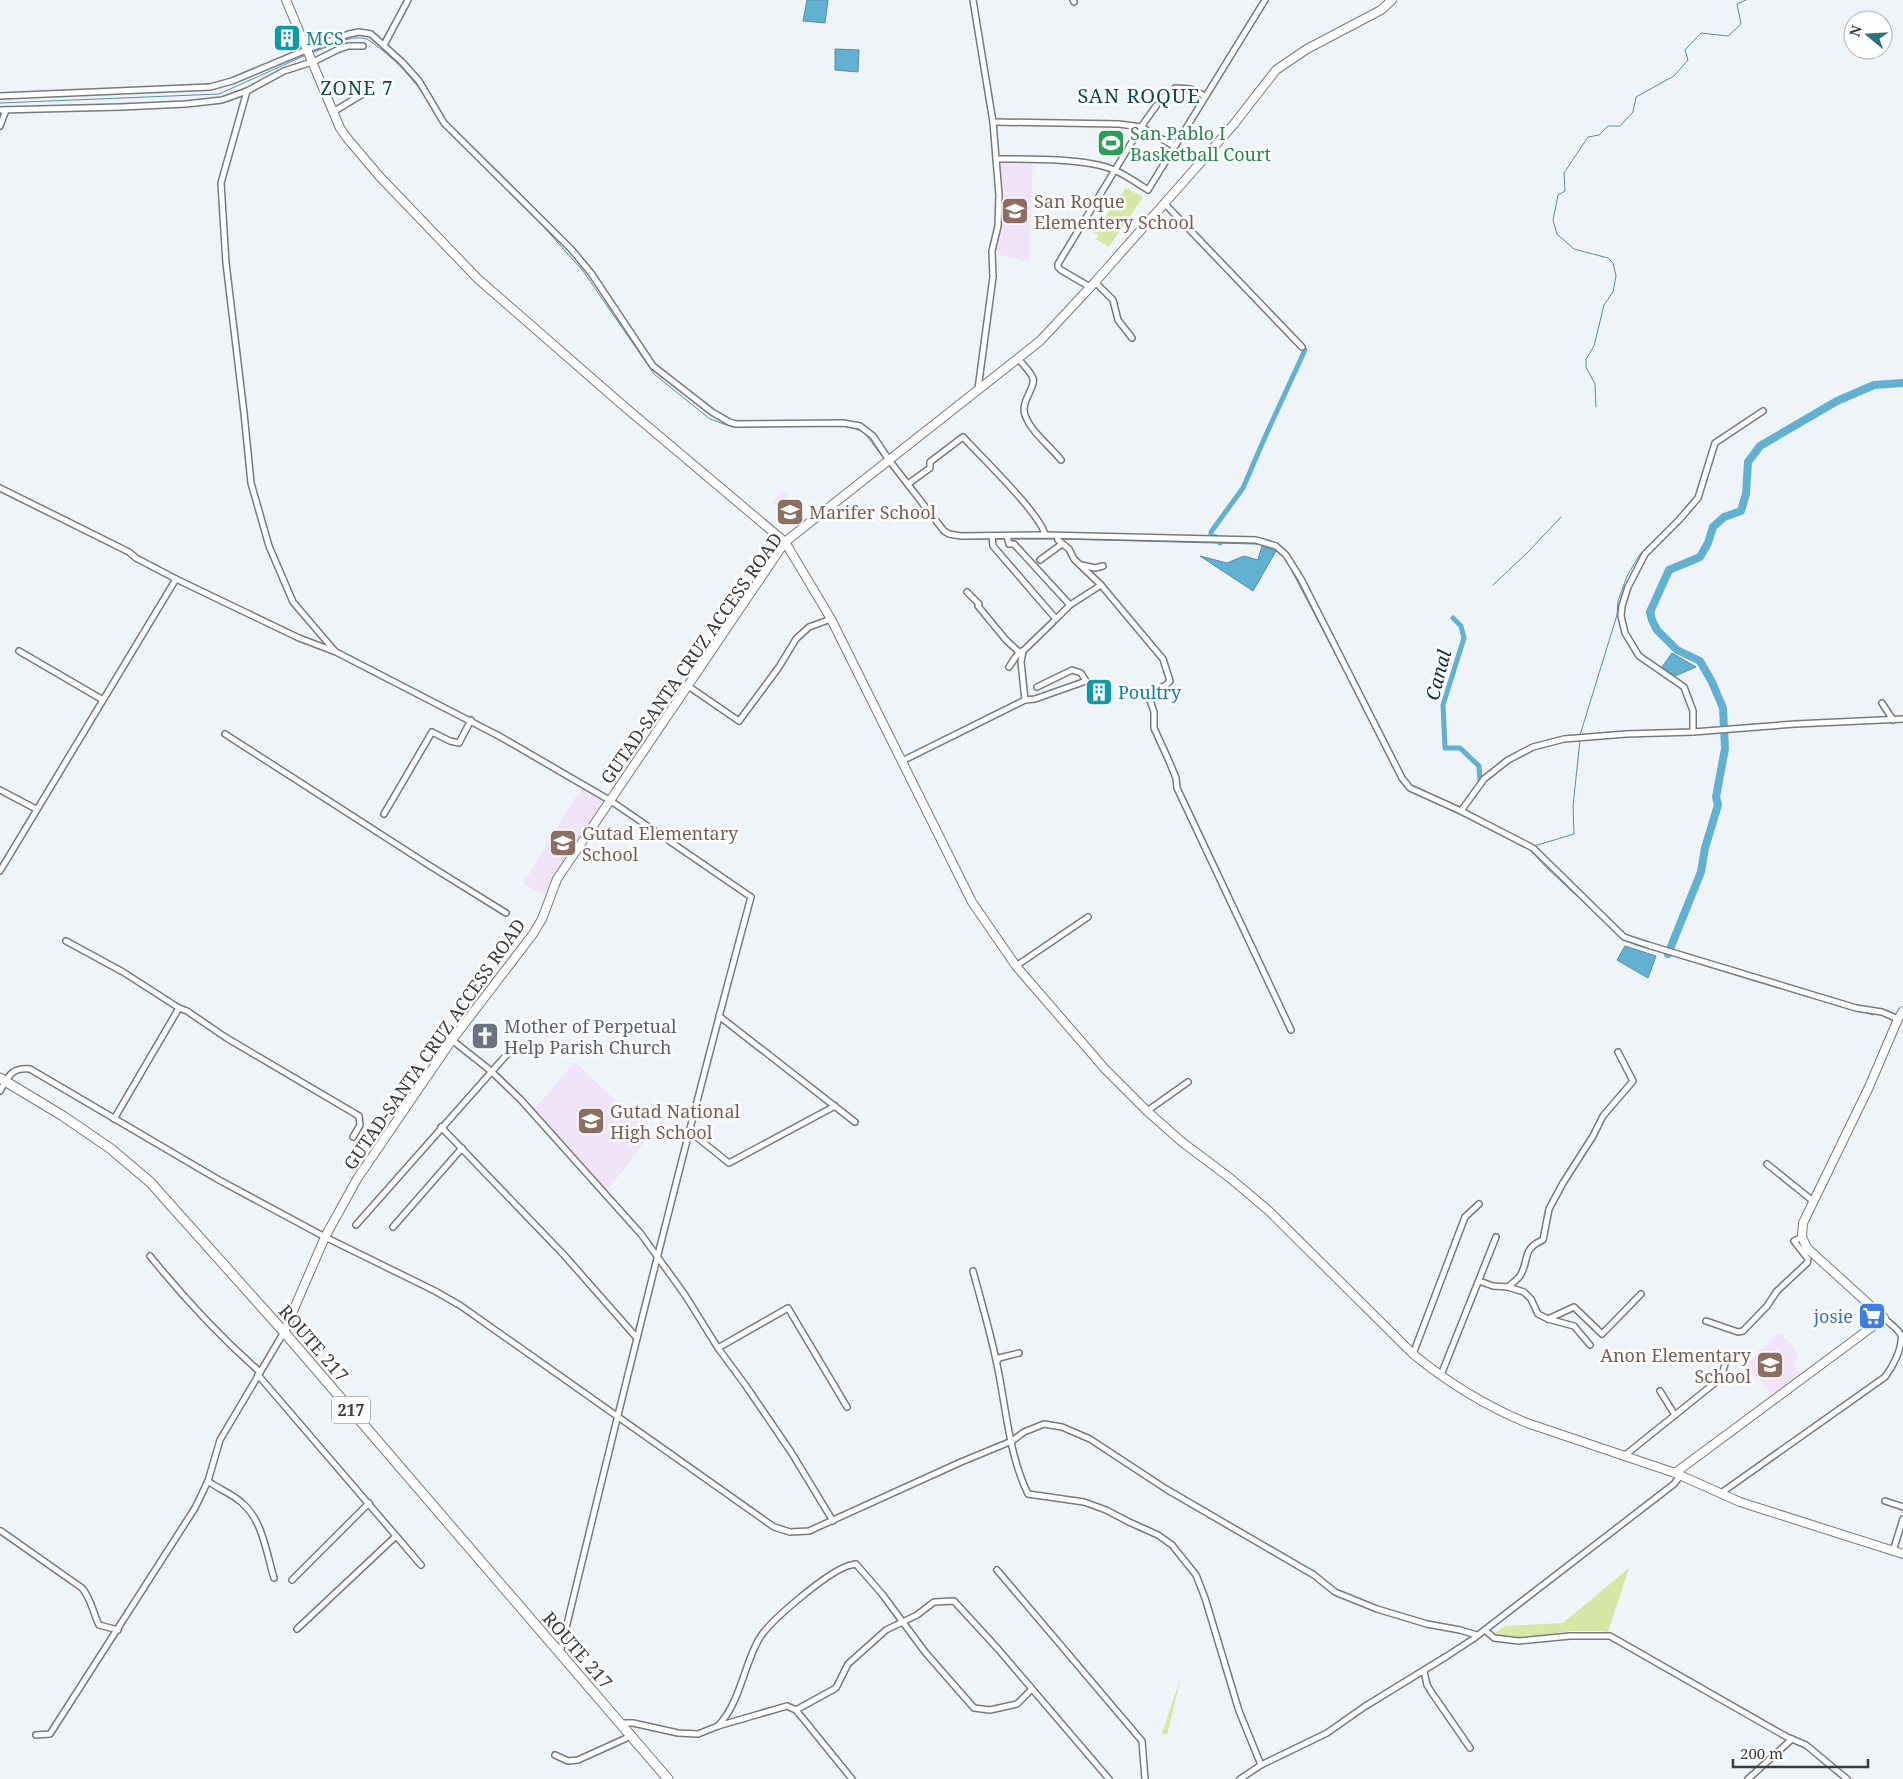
<svg xmlns="http://www.w3.org/2000/svg" width="1903" height="1779" font-family="'Noto Serif',serif">
<style>
.education{fill:#f1e4f9}
.green{fill:#d7e7a5}
.water{fill:#63b1d2;stroke:#578ea6}
.lines{fill:none;stroke-linecap:round;stroke-linejoin:round}
.stream{stroke:#578ea6;stroke-width:1}
.canal{stroke:#63b1d2;stroke-width:5}
.river{stroke:#63b1d2;stroke-width:8}
.street-casing{stroke:#777b7f;stroke-width:8}
.secondary-casing{stroke:#777b7f;stroke-width:10}
.primary-casing{stroke:#777b7f;stroke-width:11}
.street{stroke:#fff;stroke-width:5}
.secondary{stroke:#fff;stroke-width:8}
.primary{stroke:#fff;stroke-width:9}
.labels{text-anchor:middle;dominant-baseline:central;stroke-width:5;stroke-linejoin:round;paint-order:stroke}
.shield{fill:#fff;stroke:#757678;stroke-width:1}
.shield-label{font-size:16px;font-weight:bold;fill:#3a3c3e}
.culture-label{font-size:18px;fill:#0d838f;stroke:#fff;text-anchor:start}
.leisure-label{font-size:18px;fill:#27864d;stroke:#fff;text-anchor:start}
.education-label{font-size:18px;fill:#785e54;stroke:#fff;text-anchor:start}
.street-label{font-size:18px;fill:#3a3c3e;stroke:#fff}
.worship-label{font-size:18px;fill:#5b616d;stroke:#fff;text-anchor:start}
.shop-label{font-size:18px;fill:#366cbe;stroke:#fff;text-anchor:end}
.neighbourhood-label{font-size:19px;letter-spacing:1px;fill:#0b4952;stroke:#fff}
.water-label{font-size:19px;font-style:italic;fill:#092f3d;stroke:#fff}
.quarter-label{font-size:20px;letter-spacing:1px;fill:#0b4952;stroke:#fff}
</style>
<rect width="100%" height="100%" fill="#eff4f9"/>
<g class="education">
<polygon points="1001,161 1033,161 1029,262 997,254"/>
<polygon points="782,490 806,520 795,529 773,503"/>
<polygon points="581,788 606,802 544,895 523,884"/>
<polygon points="575,1062 651,1134 606,1192 534,1109"/>
<polygon points="1778,1334 1782,1334 1795,1349 1798,1358 1793,1363 1802,1377 1774,1398 1759,1378 1750,1375 1743,1368"/>
</g>
<g class="green">
<polygon points="1126,188 1143,197 1109,247 1095,239 1099,235 1090,231 1098,218 1106,216"/>
<polygon points="1629,1568 1608,1632 1598,1631 1571,1631 1518,1638 1493,1634 1505,1626 1563,1623"/>
<polygon points="1181,1677 1167,1735 1162,1733"/>
</g>
<g class="water">
<polygon points="807,0 828,0 825,23 803,21"/>
<polygon points="835,49 859,50 858,72 835,70"/>
<polygon points="1262,546 1276,551 1253,591 1200,556 1227,563 1244,556 1258,560"/>
<polygon points="1672,653 1696,667 1675,676 1662,667"/>
<polygon points="1625,946 1656,956 1648,978 1617,960"/>
</g>
<g class="lines">
<g class="stream">
<polyline points="383,39 399,11"/>
<path d="M 312,53 C 328,47 350,34 367,39 C 394,57 413,78 431,105"/>
<polyline points="0,103 219,94 306,55"/>
<polyline points="534,216 583,271 654,374 710,419 732,427 847,426 864,432 884,459"/>
<polyline points="1596,407 1595,384 1586,367 1586,359 1594,346 1604,305 1613,292 1616,276 1613,263 1608,258 1574,249 1557,234 1553,220 1558,195 1565,191 1564,173 1588,137 1599,135 1608,126 1620,126 1633,112 1636,97 1674,76 1688,60 1685,50 1701,33 1728,36 1741,24 1737,4 1746,0"/>
<polyline points="890,466 914,496"/>
<polyline points="952,537 960,539 990,539"/>
<polyline points="995,539 1005,539"/>
<polyline points="1011,539 1055,539"/>
<polyline points="1060,539 1255,544 1269,546 1277,550"/>
<polyline points="1284,556 1405,787 1529,849 1548,869 1622,938"/>
<polyline points="1493,585 1528,552 1561,517"/>
<polyline points="1580,735 1617,615 1618,601 1627,576 1640,554 1676,519 1694,497"/>
<polyline points="1534,846 1574,834 1573,806 1580,740"/>
<polyline points="1625,940 1636,945 1688,960"/>
<polyline points="1773,986 1829,1003"/>
<polyline points="1860,1011 1873,1015"/>
</g>
<g class="canal">
<polyline points="1220,543 1221,538 1211,536 1211,532 1243,488 1265,437 1305,350"/>
<polyline points="1453,618 1461,626 1464,638 1443,705 1445,748 1460,748 1479,766 1480,782"/>
</g>
<polyline class="river" points="1668,954 1701,872 1705,848 1718,805 1716,797 1725,749 1723,708 1712,682 1700,661 1677,650 1657,630 1652,620 1650,612 1669,570 1700,557 1708,543 1713,527 1724,517 1741,511 1746,494 1748,462 1760,446 1837,401 1874,385 1903,383"/>
<g class="street-casing">
<g id="street">
<polyline points="973,0 993,122 999,195 998,226 992,251 993,277 978,389"/>
<polyline points="1073,0 1074,2"/>
<polyline points="384,45 408,0"/>
<polyline points="1175,88 1191,89 1205,96"/>
<polyline points="247,91 221,183 226,263 244,413 251,483 269,546 293,602 334,650"/>
<polyline points="0,96 210,87 232,81 306,50 349,34 359,32 371,34 402,62 419,81 444,123 571,249 591,273 653,366 712,412 729,422 736,424 843,423 860,426 873,436 889,460 944,531 949,534 961,536 1045,535 1256,540 1276,546 1286,555 1301,579 1402,778 1410,788 1461,811 1484,779 1508,760 1533,747 1564,739 1626,734 1693,732 1795,724 1903,719"/>
<polyline points="0,110 121,107 186,104 222,100 247,91 284,71 315,61 337,50 348,46 363,46"/>
<polyline points="333,112 361,95"/>
<polyline points="993,122 1119,124 1141,127 1174,146"/>
<polyline points="0,126 6,110"/>
<path d="M 996,159 C 1027,159 1087,158 1114,170 C 1126,175 1137,183 1148,190 L 1265,0"/>
<polyline points="1164,203 1302,347"/>
<polyline points="1095,282 1113,300 1118,320 1132,338"/>
<polyline points="1090,287 1061,270 1058,267 1058,264 1141,127 1156,106"/>
<path d="M 1018,359 C 1023,364 1030,371 1033,378 C 1036,387 1020,402 1025,415 C 1031,432 1050,446 1061,460"/>
<path d="M 908,484 L 930,468 L 930,462 L 963,437 C 980,456 1041,514 1045,535"/>
<path d="M 0,488 L 129,552 L 136,558 L 176,579 L 299,638 L 336,652 L 499,736 L 611,801 L 751,897 C 683,1148 621,1400 560,1653"/>
<polyline points="992,536 993,546 1056,619 1070,605 1101,585"/>
<polyline points="1007,536 1009,544 1014,544 1070,605"/>
<polyline points="1057,536 1058,540 1069,549 1074,559 1101,585 1163,659 1170,681 1166,685 1148,694 1154,712 1154,728 1169,761 1176,778 1177,788 1291,1030"/>
<polyline points="1040,560 1062,544"/>
<polyline points="1081,565 1095,568 1103,566"/>
<polyline points="967,592 979,604 978,606 1006,640 1019,652 1023,651"/>
<polyline points="19,651 103,700"/>
<polyline points="1009,667 1017,655 1021,652"/>
<polyline points="688,686 739,721 779,667 796,639 809,627 831,619"/>
<polyline points="1025,700 1021,662 1023,651 1053,622"/>
<polyline points="1882,703 1893,720"/>
<polyline points="1693,732 1693,711 1684,687 1639,656 1625,633 1621,616 1622,606 1628,587 1645,554 1679,520 1698,498 1715,443 1763,411"/>
<polyline points="225,734 427,864 506,913"/>
<polyline points="902,761 1025,700 1035,699 1086,681 1081,673 1072,670 1037,687"/>
<polyline points="0,790 36,809"/>
<polyline points="1461,811 1533,848 1624,937 1648,945 1856,1008 1882,1012 1898,1019"/>
<polyline points="384,814 432,732 450,741 459,743 471,720"/>
<polyline points="0,871 176,579"/>
<polyline points="66,941 123,972 179,1008 187,1011 225,1037 359,1116 360,1125 353,1137"/>
<polyline points="1016,966 1088,917"/>
<polyline points="719,1016 855,1122"/>
<polyline points="452,1040 491,1071 521,1100 641,1234 685,1295 718,1348 746,1386 791,1452 833,1521"/>
<path d="M 0,1091 C 8,1077 11,1067 30,1069 L 219,1180 L 325,1237 L 435,1291 L 461,1306 L 774,1527 L 790,1532 L 809,1531 L 961,1462 L 1012,1441 L 1024,1432 L 1044,1424 L 1062,1427 L 1090,1439 L 1166,1489 L 1314,1575 L 1335,1592 L 1377,1609 L 1427,1624 L 1460,1630 L 1477,1635"/>
<polyline points="1147,1111 1188,1082"/>
<polyline points="114,1119 179,1008"/>
<polyline points="441,1127 564,1255 637,1338"/>
<polyline points="689,1131 729,1163 835,1106"/>
<polyline points="1767,1164 1813,1201"/>
<polyline points="356,1225 510,1051"/>
<polyline points="393,1227 462,1148"/>
<path d="M 150,1256 C 184,1298 219,1336 260,1372"/>
<path d="M 973,1271 C 981,1301 990,1331 996,1360 C 1006,1404 1008,1453 1028,1494 L 1084,1502 L 1106,1510 L 1129,1522 L 1158,1535 L 1172,1545 L 1196,1575 L 1205,1598 L 1239,1711 L 1261,1765"/>
<polyline points="1479,1281 1493,1286 1508,1287 1524,1292 1531,1299 1538,1314 1548,1319 1574,1326 1590,1345"/>
<path d="M 1508,1287 C 1511,1284 1517,1280 1520,1276 C 1530,1260 1521,1249 1543,1240 L 1549,1209 L 1563,1183 L 1593,1136 L 1603,1116 L 1633,1081 L 1618,1052"/>
<polyline points="1548,1319 1574,1307 1602,1334 1641,1294"/>
<polyline points="1706,1321 1738,1332 1743,1331 1767,1306 1777,1291 1807,1263 1808,1259 1794,1241 1802,1237"/>
<polyline points="718,1348 788,1308 847,1407"/>
<polyline points="1413,1354 1465,1217 1479,1204"/>
<polyline points="997,1361 999,1358 1019,1353"/>
<polyline points="258,1375 421,1565"/>
<polyline points="1441,1375 1496,1237"/>
<polyline points="1660,1391 1675,1415"/>
<polyline points="1624,1456 1721,1378 1727,1357"/>
<path d="M 208,1481 C 218,1489 231,1493 241,1502 C 263,1520 266,1552 274,1578"/>
<path d="M 1721,1493 L 1885,1377 C 1892,1368 1903,1348 1901,1335 C 1898,1329 1889,1323 1884,1318"/>
<polyline points="1885,1501 1903,1507"/>
<path d="M 1,1531 L 82,1588 C 91,1598 93,1613 99,1625 L 118,1630"/>
<polyline points="1893,1551 1903,1519"/>
<polyline points="997,1570 1142,1741 1145,1779"/>
<polyline points="292,1580 369,1503"/>
<polyline points="297,1629 395,1537"/>
<polyline points="1485,1630 1494,1638 1519,1641 1570,1636 1610,1636 1787,1737 1806,1745 1847,1779"/>
<polyline points="1424,1671 1427,1685 1432,1693 1470,1748"/>
<polyline points="796,1710 836,1688 848,1664 886,1630 917,1615 934,1602 954,1601 998,1649 1109,1779"/>
<polyline points="621,1723 633,1723 678,1733 698,1734 718,1726 787,1706 796,1710 852,1779"/>
<path d="M 718,1726 C 741,1701 743,1667 759,1639 C 769,1621 825,1575 845,1567 C 848,1565 852,1565 856,1564 L 882,1594 L 925,1652 L 974,1708 L 990,1710 L 1017,1704 L 1031,1690"/>
<polyline points="36,1735 50,1734 195,1508 208,1481 220,1440 284,1332"/>
<polyline points="555,1755 568,1761 578,1760 631,1736"/>
<polyline points="1240,1779 1261,1765 1327,1733 1364,1707 1447,1656 1473,1639 1674,1484 1680,1476"/>
<polyline points="1748,1779 1792,1739"/>
</g>
</g>
<g class="secondary-casing">
<g id="secondary">
<path d="M 286,0 L 340,128 L 347,138 L 380,177 L 478,279 L 626,408 L 785,542 L 831,619 L 972,902 L 1016,966 L 1105,1069 L 1147,1111 L 1182,1142 L 1230,1178 L 1269,1211 L 1413,1354 C 1447,1382 1486,1406 1527,1423 L 1675,1473 L 1740,1502 L 1903,1554"/>
<polyline points="284,1332 325,1237 357,1179 452,1040 533,934 542,919 557,879 785,542 1040,341 1095,282 1201,162 1234,124 1276,70 1307,49 1381,10 1392,0"/>
<polyline points="1675,1473 1884,1318 1807,1248 1802,1237 1803,1223 1869,1087 1898,1019 1903,1011"/>
</g>
</g>
<g class="primary-casing">
<polyline id="primary" points="0,1078 63,1116 111,1149 150,1182 284,1332 668,1779"/>
</g>
<use href="#street" class="street"/>
<use href="#secondary" class="secondary"/>
<use href="#primary" class="primary"/>
</g>
<defs>
<g id="building-square" transform="scale(1.4375)"><rect x="-9" y="-9" width="18" height="18" rx="4" fill="#0f9aa8" stroke="#fff"/><path d="M-4-6H4V6H1V3H-1V6H-4ZM-2.5-4.3h1.7v1.8h-1.7ZM.8-4.3h1.7v1.8H.8ZM-2.5-1h1.7V.8h-1.7ZM.8-1h1.7V.8H.8Z" fill="#fff"/></g>
<g id="stadium-square" transform="scale(1.4375)"><rect x="-9" y="-9" width="18" height="18" rx="4" fill="#2e9e5b" stroke="#fff"/><path d="M0-5a6.5 5 0 1 0 0 10a6.5 5 0 1 0 0-10ZM-3.5-1.8h7v3.6h-7Z" fill="#fff"/></g>
<g id="school-square" transform="scale(1.4375)"><rect x="-9" y="-9" width="18" height="18" rx="4" fill="#8d6e63" stroke="#fff"/><path d="M0-5L7-2L0 1L-7-2ZM-4 1L0 2.5L4 1V4Q0 6-4 4Z" fill="#fff"/></g>
<g id="church-square" transform="scale(1.4375)"><rect x="-9" y="-9" width="18" height="18" rx="4" fill="#6b7280" stroke="#fff"/><path d="M-1.2-6h2.4v3.5h3.3v2.4h-3.3V6h-2.4V-.1h-3.3v-2.4h3.3Z" fill="#fff"/></g>
<g id="supermarket-square" transform="scale(1.4375)"><rect x="-9" y="-9" width="18" height="18" rx="4" fill="#3f7fe0" stroke="#fff"/><path d="M-6-5.5h2.5l.6 2H6L4.5 2H-2.5L-4.4-4H-6ZM-1.5 3.2a1.3 1.3 0 1 0 .1 0ZM3 3.2a1.3 1.3 0 1 0 .1 0Z" fill="#fff"/></g>
</defs>
<g fill-rule="evenodd">
<use href="#building-square" x="287" y="38"/>
<use href="#stadium-square" x="1111" y="143"/>
<use href="#school-square" x="1015" y="211"/>
<use href="#school-square" x="790" y="512"/>
<use href="#building-square" x="1099" y="692"/>
<use href="#school-square" x="563" y="843"/>
<use href="#church-square" x="485" y="1036"/>
<use href="#school-square" x="591" y="1121"/>
<use href="#supermarket-square" x="1872" y="1316"/>
<use href="#school-square" x="1770" y="1365"/>
</g>
<g class="labels">
<rect class="shield" x="332" y="1396.5" width="38" height="27" rx="4"/>
<g class="shield-label">
<text x="351" y="1410">217</text>
</g>
<g class="culture-label">
<text x="306" y="38">MCS</text>
<text x="1118" y="692">Poultry</text>
</g>
<g class="leisure-label">
<text x="1130" y="133">San Pablo I<tspan x="1130" dy="21">Basketball Court</tspan></text>
</g>
<g class="education-label">
<text x="1034" y="201">San Roque<tspan x="1034" dy="21">Elementery School</tspan></text>
<text x="809" y="512">Marifer School</text>
<text x="582" y="833">Gutad Elementary<tspan x="582" dy="21">School</tspan></text>
<text x="610" y="1111">Gutad National<tspan x="610" dy="21">High School</tspan></text>
<text x="1751" y="1355" text-anchor="end">Anon Elementary<tspan x="1751" dy="21">School</tspan></text>
</g>
<g class="street-label">
<text transform="translate(691 658) rotate(-55)">GUTAD-SANTA CRUZ ACCESS ROAD</text>
<text transform="translate(434 1044) rotate(-55)">GUTAD-SANTA CRUZ ACCESS ROAD</text>
<text transform="translate(314 1343) rotate(49)">ROUTE 217</text>
<text transform="translate(578 1650) rotate(49)">ROUTE 217</text>
</g>
<g class="worship-label">
<text x="504" y="1026">Mother of Perpetual<tspan x="504" dy="21">Help Parish Church</tspan></text>
</g>
<g class="shop-label">
<text x="1853" y="1316">josie</text>
</g>
<g class="neighbourhood-label">
<text x="357" y="88">ZONE 7</text>
</g>
<g class="water-label">
<text transform="translate(1438 675) rotate(-75)">Canal</text>
</g>
<g class="quarter-label">
<text x="1139" y="95">SAN ROQUE</text>
</g>
</g>
<g transform="translate(1868 35) rotate(288)"><circle r="24" fill="#ffffff" stroke="#b0b1b2"/>
<path d="M0-4L9 19L0 12L-9 19Z" fill="#2b727e"/>
<text y="-8" font-size="14" font-weight="bold" text-anchor="middle" fill="#3a3c3e">N</text>
</g>
<path d="M1733 1759v8h135v-8" fill="none" stroke="#3a3c3e" stroke-width="2.5"/>
<text x="1740" y="1759" font-size="15" fill="#3a3c3e" stroke="#ffffff" stroke-width="4" paint-order="stroke">200 m</text>
</svg>
